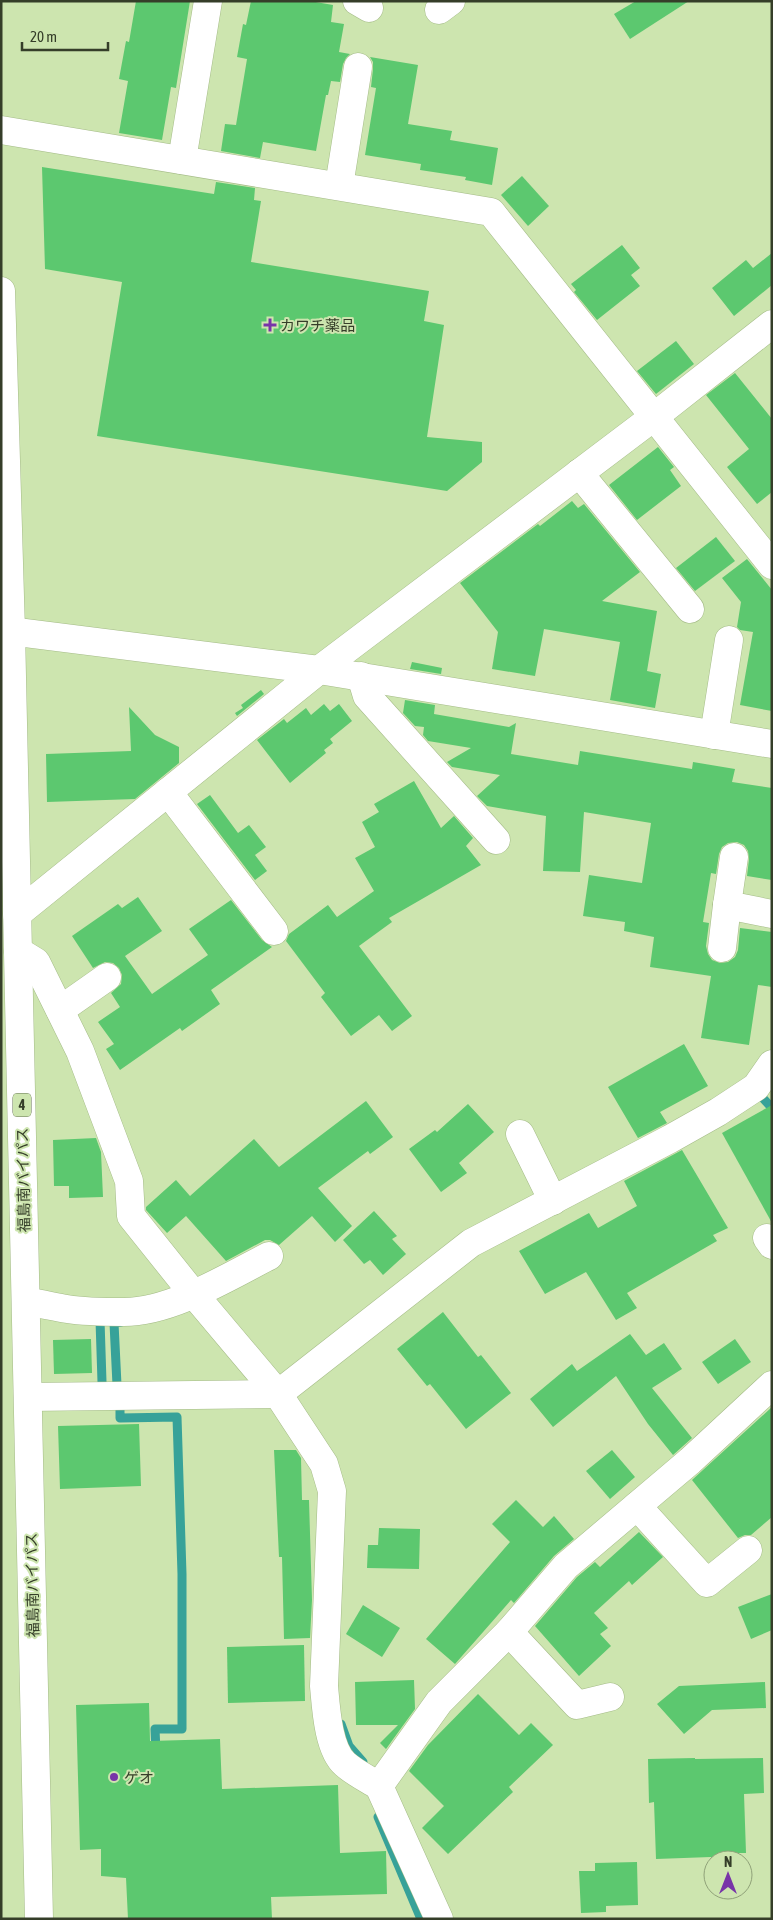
<svg xmlns="http://www.w3.org/2000/svg" width="773" height="1920" font-family="'Asap Condensed','Noto Sans JP',sans-serif">
<style>
.lines{fill:none;stroke-linecap:round;stroke-linejoin:round}
.stream{stroke:#37a299;stroke-width:9}
.building{fill:#5cc86f}
.minor-casing{stroke:#a4bb87;stroke-width:29}
.trunk-casing{stroke:#a4bb87;stroke-width:29}
.minor{stroke:#fff;stroke-width:28}
.trunk{stroke:#fff;stroke-width:28}
.poi-dot{fill:#7834a8;stroke:#cde5af;stroke-width:2}
.labels{text-anchor:middle;dominant-baseline:central;stroke-width:4;stroke-linejoin:round;paint-order:stroke}
.shield{fill:#cde5af;stroke:#637051;stroke-width:1}
.shield-label{font-size:14px;font-weight:bold;fill:#353e29}
.poi-label{font-size:15px;fill:#353e29;stroke:#cde5af;text-anchor:start}
.street-label{font-size:15px;fill:#353e29;stroke:#cde5af}
</style>
<rect width="100%" height="100%" fill="#cde5af"/>
<g class="lines">
<g class="stream">
<polyline points="761,1096 772,1108"/>
<polyline points="95,1320 100,1320 102,1382"/>
<polyline points="117,1385 114,1323 121,1322"/>
<polyline points="120,1403 120,1418 177,1417 182,1574 182,1729 155,1729 156,1752"/>
<polyline points="341,1724 349,1746 363,1762"/>
<polyline points="378,1817 421,1919"/>
</g>
</g>
<g class="building">
<polygon points="136,1 190,1 176,88 171,87 162,140 119,133 128,81 119,79 126,41 129,42"/>
<polygon points="251,1 310,1 333,5 331,22 344,24 339,52 350,54 346,58 343,64 340,82 331,81 328,95 326,95 316,151 263,142 260,158 221,151 225,124 236,125 247,59 237,57 243,24 246,25"/>
<polygon points="636,1 689,1 630,39 614,14"/>
<polygon points="370,57 418,65 408,124 452,131 450,140 498,148 492,185 465,180 466,177 420,170 421,164 365,155 376,88 371,87 373,69 373,62"/>
<polygon points="42,167 214,194 216,182 255,188 254,200 261,201 251,262 429,291 424,321 444,325 427,437 482,442 482,462 447,491 97,436 122,282 45,269"/>
<polygon points="522,176 549,206 528,226 501,195"/>
<polygon points="622,245 640,268 631,275 640,286 597,320 574,292 576,290 571,284"/>
<polygon points="772,253 772,285 734,316 712,288 746,260 753,268"/>
<polygon points="676,341 694,364 656,394 637,371"/>
<polygon points="735,373 772,419 772,492 757,504 727,467 749,449 706,395"/>
<polygon points="658,447 674,467 670,470 681,486 637,520 609,485"/>
<polygon points="572,501 578,508 584,504 640,572 602,601 657,611 647,671 661,674 655,708 610,700 620,642 544,629 535,676 492,669 498,632 460,583 538,524 540,526"/>
<polygon points="716,537 735,561 695,591 676,568"/>
<polygon points="747,559 772,590 772,711 740,705 753,632 740,630 737,627 741,602 722,578"/>
<polygon points="412,662 442,668 441,674 410,669"/>
<polygon points="261,690 264,694 237,716 235,713 243,708 241,705"/>
<polygon points="405,700 435,705 434,714 509,727 516,723 511,754 578,765 580,751 692,769 693,762 735,769 732,782 772,788 772,880 747,876 749,859 748,851 744,845 737,842 728,843 722,847 719,854 716,874 711,873 703,922 709,923 706,946 708,954 712,960 720,963 728,962 735,957 738,950 740,928 772,932 772,987 758,985 749,1045 701,1038 711,976 650,967 654,937 624,931 625,922 583,916 589,875 642,883 651,823 584,812 580,872 543,871 546,816 487,806 477,796 500,775 452,767 447,762 471,748 428,741 423,735 424,727 415,726 403,713"/>
<polygon points="324,704 330,711 339,704 352,721 330,739 333,743 324,750 326,753 290,783 257,740 284,719 287,723 306,708 311,715"/>
<polygon points="129,707 155,735 179,747 179,763 135,799 47,802 46,754 131,751"/>
<polygon points="414,781 441,828 454,816 473,838 466,846 481,865 389,918 392,922 359,946 412,1016 392,1031 379,1015 351,1036 321,997 325,993 286,941 289,934 328,905 337,917 374,891 355,858 375,847 362,822 379,812 374,804"/>
<polygon points="210,795 238,833 249,825 266,847 255,855 267,871 255,880 197,804"/>
<polygon points="138,897 162,931 125,956 152,994 208,955 189,929 231,900 262,940 272,947 211,990 220,1004 182,1031 180,1028 120,1070 106,1049 114,1044 98,1022 120,1007 111,993 121,984 122,975 119,968 113,963 105,962 93,968 72,936 118,904 122,908"/>
<polygon points="684,1044 708,1086 660,1112 667,1123 638,1138 608,1087"/>
<polygon points="366,1101 393,1137 370,1154 368,1151 318,1188 352,1226 335,1242 312,1216 279,1245 270,1240 265,1240 226,1261 186,1216 167,1233 146,1210 146,1207 176,1180 190,1196 254,1139 279,1167"/>
<polygon points="468,1104 494,1132 459,1163 467,1173 441,1192 409,1149 435,1130 437,1132"/>
<polygon points="772,1105 772,1223 722,1133"/>
<polygon points="96,1138 101,1152 103,1197 69,1198 69,1186 54,1186 53,1140"/>
<polygon points="682,1150 728,1228 713,1235 717,1241 627,1293 637,1308 616,1320 586,1272 545,1294 519,1251 589,1213 598,1228 637,1206 624,1181"/>
<polygon points="374,1211 397,1236 392,1239 406,1254 383,1275 370,1260 364,1264 343,1240"/>
<polygon points="443,1312 478,1357 481,1355 511,1393 466,1429 430,1384 427,1386 397,1349"/>
<polygon points="630,1334 646,1355 664,1343 682,1369 652,1388 692,1438 673,1455 648,1424 616,1376 553,1427 530,1399 572,1364 577,1371"/>
<polygon points="91,1339 92,1373 54,1374 53,1340"/>
<polygon points="735,1339 751,1362 718,1384 702,1362"/>
<polygon points="772,1407 772,1517 751,1535 745,1535 738,1538 692,1480"/>
<polygon points="139,1424 141,1486 60,1489 58,1426"/>
<polygon points="274,1450 296,1450 301,1458 302,1500 309,1500 312,1600 310,1638 284,1639 282,1557 279,1557"/>
<polygon points="612,1450 635,1477 610,1499 586,1471"/>
<polygon points="516,1500 543,1527 554,1516 574,1539 554,1556 514,1603 511,1600 455,1664 426,1639 510,1542 492,1524"/>
<polygon points="379,1528 420,1529 419,1569 367,1568 368,1545 378,1545"/>
<polygon points="639,1532 663,1557 632,1585 629,1581 594,1613 608,1628 600,1634 611,1646 579,1676 535,1626 577,1577 595,1562 600,1567"/>
<polygon points="772,1594 772,1630 751,1639 738,1607"/>
<polygon points="363,1605 400,1628 382,1657 346,1634"/>
<polygon points="304,1645 305,1701 228,1703 227,1647"/>
<polygon points="414,1680 415,1709 386,1749 380,1743 398,1725 356,1725 355,1682"/>
<polygon points="765,1682 766,1708 712,1710 684,1734 657,1704 679,1686"/>
<polygon points="478,1694 519,1735 531,1723 553,1745 509,1787 513,1792 448,1854 422,1828 444,1806 409,1771 428,1745"/>
<polygon points="149,1703 150,1741 220,1739 222,1789 338,1785 340,1853 386,1851 387,1894 271,1897 272,1919 128,1919 126,1878 101,1876 101,1849 80,1850 76,1705"/>
<polygon points="695,1758 695,1759 763,1758 764,1793 744,1794 746,1853 733,1853 733,1860 711,1860 711,1857 656,1859 654,1802 649,1803 648,1759"/>
<polygon points="637,1862 638,1905 606,1906 606,1912 581,1913 579,1871 595,1871 595,1863"/>
</g>
<g class="lines">
<g class="minor-casing">
<g id="minor">
<polyline points="357,1 369,8"/>
<polyline points="439,10 451,1"/>
<polyline points="1,130 491,212 772,565"/>
<polyline points="182,160 208,1"/>
<polyline points="339,186 358,67"/>
<polyline points="579,473 690,609"/>
<polyline points="1,630 319,670 772,744"/>
<polyline points="361,676 367,696 496,840"/>
<polyline points="714,735 729,640"/>
<polyline points="168,792 274,931"/>
<polyline points="734,857 727,905 772,914"/>
<polyline points="17,914 319,670 655,416 772,324"/>
<polyline points="722,948 727,905"/>
<path d="M 18,951 L 36,962 L 80,1051 L 129,1181 L 131,1216 L 187,1286 L 278,1394 L 324,1464 L 332,1491 L 324,1686 C 326,1708 328,1749 345,1764 C 355,1773 368,1779 379,1786"/>
<polyline points="60,1010 107,977"/>
<polyline points="520,1134 553,1201"/>
<polyline points="767,1238 772,1245"/>
<path d="M 26,1302 C 40,1303 53,1307 67,1309 C 86,1312 105,1312 124,1312 C 171,1312 228,1277 269,1256"/>
<polyline points="28,1397 278,1394 471,1243 670,1139 718,1112 756,1087 772,1064"/>
<polyline points="637,1506 707,1583 748,1550"/>
<polyline points="509,1632 577,1705 610,1697"/>
<polyline points="439,1919 379,1786 439,1702 509,1632 566,1566 690,1461 772,1385"/>
</g>
</g>
<g class="trunk-casing">
<polyline id="trunk" points="1,291 11,631 39,1919"/>
</g>
<use href="#minor" class="minor"/>
<use href="#trunk" class="trunk"/>
</g>
<g class="poi-dot">
<path d="M267.5 317.5h5v5h5v5h-5v5h-5v-5h-5v-5h5z"/>
<circle cx="114" cy="1777" r="5"/>
</g>
<g class="labels">
<rect class="shield" x="13" y="1093.5" width="18" height="23" rx="4"/>
<g class="shield-label">
<text x="22" y="1105">4</text>
</g>
<g class="poi-label">
<text x="280" y="325">カワチ薬品</text>
<text x="124" y="1777">ゲオ</text>
</g>
<g class="street-label">
<text transform="translate(23 1180) rotate(-91)">福島南バイパス</text>
<text transform="translate(32 1585) rotate(-91)">福島南バイパス</text>
</g>
</g>
<rect width="773" height="1920" fill="none" stroke="#353e29" stroke-width="5"/>
<g transform="translate(728 1875)"><circle r="24" fill="#cde5af" stroke="#90a279"/>
<path d="M0-4L9 19L0 12L-9 19Z" fill="#7834a8"/>
<text y="-8" font-size="14" font-weight="bold" text-anchor="middle" fill="#353e29">N</text>
</g>
<path d="M22 42v8h86v-8" fill="none" stroke="#353e29" stroke-width="2.5"/>
<text x="30" y="42" font-size="15" fill="#353e29" stroke="#cde5af" stroke-width="4" paint-order="stroke">20 m</text>
</svg>
